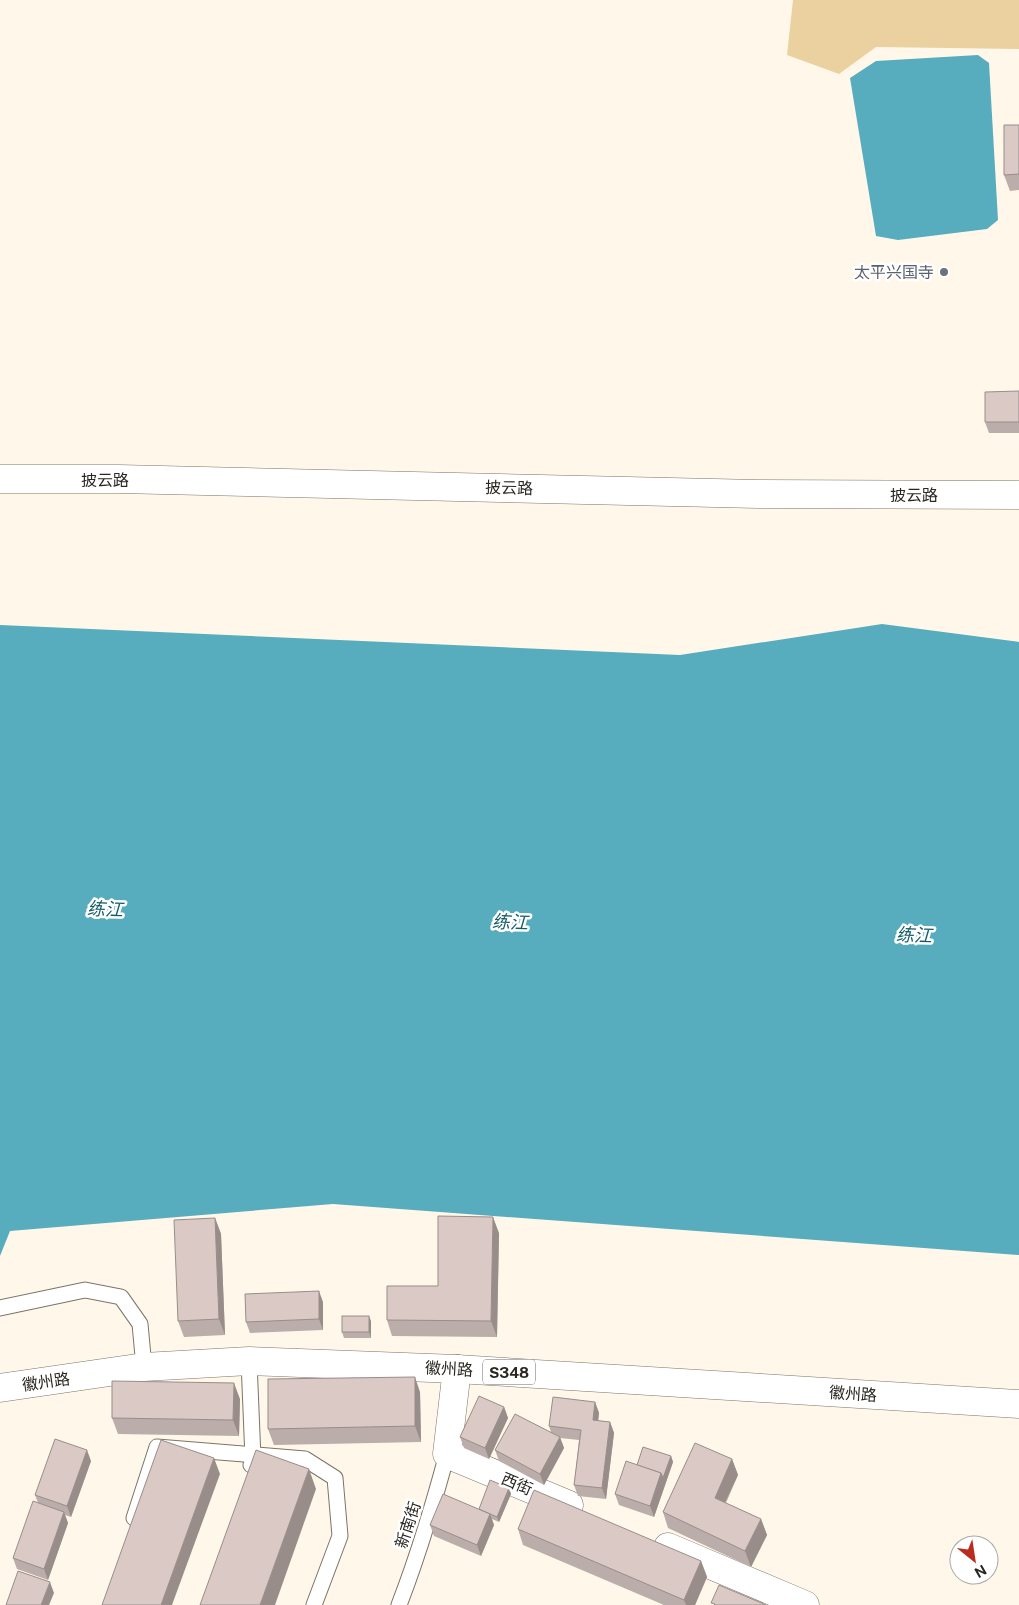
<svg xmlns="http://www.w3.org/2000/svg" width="1019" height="1605" font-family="'Public Sans','Noto Sans SC',sans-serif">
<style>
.green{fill:#ebd1a0}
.water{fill:#57adbd}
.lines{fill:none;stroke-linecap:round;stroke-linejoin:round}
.service-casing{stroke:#7b7468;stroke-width:17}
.minor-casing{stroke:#7b7468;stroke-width:29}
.tertiary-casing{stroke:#7b7468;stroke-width:29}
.primary-casing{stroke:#7b7468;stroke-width:29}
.service{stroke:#fff;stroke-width:15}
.minor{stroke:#fff;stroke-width:28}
.tertiary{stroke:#fff;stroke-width:28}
.primary{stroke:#fff;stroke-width:28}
.wall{fill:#bbada9}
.shaded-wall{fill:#998d8a}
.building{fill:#dac9c5;stroke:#998d8a}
.worship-dot{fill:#6b7280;stroke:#fff;stroke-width:2}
.labels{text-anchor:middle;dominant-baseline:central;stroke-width:5;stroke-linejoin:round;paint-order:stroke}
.shield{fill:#fff;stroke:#6a6864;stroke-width:1}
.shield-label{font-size:15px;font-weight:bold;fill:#2a2722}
.worship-label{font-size:16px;fill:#5b616d;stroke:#fff;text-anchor:end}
.street-label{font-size:16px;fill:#2a2722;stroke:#fff}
.water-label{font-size:18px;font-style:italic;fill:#135b67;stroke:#fff}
</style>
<rect width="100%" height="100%" fill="#fff8ea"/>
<polygon class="green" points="793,0 1019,0 1019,49 876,47 839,74 787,55"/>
<g class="water">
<polygon points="978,55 989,63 998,220 987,229 898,240 876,236 850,78 876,61"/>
<polygon points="882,624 1019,642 1019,1255 333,1204 10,1231 0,1256 0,625 680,655"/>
</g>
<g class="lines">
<g class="service-casing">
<g id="service">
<polyline points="0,1308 85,1290 121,1297 140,1324 144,1367"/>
<polyline points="249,1361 253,1459 251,1465"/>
<polyline points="134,1518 157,1447 305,1459 335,1478 340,1536 314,1605"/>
<path d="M 399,1605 C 418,1556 433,1506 447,1454"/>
</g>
</g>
<g class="minor-casing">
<g id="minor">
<polyline points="457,1369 447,1454 569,1505"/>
<polyline points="668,1547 805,1605"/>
</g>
</g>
<g class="tertiary-casing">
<polyline id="tertiary" points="0,479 119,479 758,494 1019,495"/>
</g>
<g class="primary-casing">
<polyline id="primary" points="0,1388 144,1367 249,1361 457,1369 1019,1404"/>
</g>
<use href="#service" class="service"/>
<use href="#minor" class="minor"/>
<use href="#tertiary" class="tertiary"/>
<use href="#primary" class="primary"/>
</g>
<g class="wall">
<polygon points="1019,125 1019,190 1010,191 1004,175"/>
<polygon points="1019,391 1019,433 989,433 985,422"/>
<polygon points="215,1218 221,1234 225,1335 184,1337 178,1321"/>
<polygon points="499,1233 497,1337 392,1336 387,1320 438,1286"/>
<polygon points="323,1302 323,1330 250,1333 246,1322"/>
<polygon points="371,1321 371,1338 344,1338 342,1332"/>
<polygon points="420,1392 421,1442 274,1445 268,1429"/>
<polygon points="240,1399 239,1436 118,1434 112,1418"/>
<polygon points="595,1402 599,1413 598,1421 610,1422 614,1433 606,1499 578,1496 574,1485 579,1440 560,1438 564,1448 544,1485 499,1461 495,1450 551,1432 549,1426"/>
<polygon points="504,1407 508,1418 489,1459 464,1448 460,1437"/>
<polygon points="671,1456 673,1462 654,1517 619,1505 615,1494 637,1465"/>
<polygon points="732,1459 738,1475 726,1503 761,1519 767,1535 751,1567 668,1528 663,1512"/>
<polygon points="91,1461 71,1517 65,1515 68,1523 48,1580 17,1569 13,1558 38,1503 35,1495"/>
<polygon points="509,1488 511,1494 499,1522 492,1519 494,1525 481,1556 434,1536 430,1525 479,1509"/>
<polygon points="518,1529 701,1561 707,1577 695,1605 664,1605 523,1545"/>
</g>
<g class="shaded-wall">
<polygon points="493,1217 499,1233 497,1337 491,1321"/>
<polygon points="215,1218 221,1234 225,1335 219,1319"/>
<polygon points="319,1291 323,1302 323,1330 319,1319"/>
<polygon points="369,1316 371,1321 371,1338 369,1332"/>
<polygon points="415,1377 420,1392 421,1442 415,1426"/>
<polygon points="234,1383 240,1399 239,1436 233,1420"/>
<polygon points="595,1402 599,1413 597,1431 593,1420"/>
<polygon points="504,1407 508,1418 489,1459 485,1448"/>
<polygon points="610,1422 614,1433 606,1499 602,1488"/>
<polygon points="560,1437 564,1448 544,1485 540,1474"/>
<polygon points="87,1450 91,1461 71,1517 67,1506"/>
<polygon points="671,1456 673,1462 654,1517 650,1506 661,1473"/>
<polygon points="214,1458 220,1474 172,1605 161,1605"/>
<polygon points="732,1459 738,1475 720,1513 715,1498"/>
<polygon points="309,1469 316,1489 275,1605 260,1605"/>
<polygon points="509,1488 511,1494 499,1522 497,1517"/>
<polygon points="64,1512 68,1523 48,1580 44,1569"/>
<polygon points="490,1514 494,1525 481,1556 477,1545"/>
<polygon points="761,1519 767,1535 751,1567 745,1551"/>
<polygon points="701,1561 707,1577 695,1605 686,1605 684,1600"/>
<polygon points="50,1582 54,1593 49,1605 41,1605"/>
</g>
<g class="building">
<polygon points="1004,125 1019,125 1019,174 1004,175"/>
<polygon points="1019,391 1019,422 985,422 985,392"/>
<polygon points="438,1216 493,1217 491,1321 387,1320 387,1286 438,1286"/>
<polygon points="215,1218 219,1319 178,1321 174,1220"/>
<polygon points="319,1291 319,1319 246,1322 245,1294"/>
<rect x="342" y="1316" width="27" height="16"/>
<polygon points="415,1377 415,1426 268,1429 268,1379"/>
<polygon points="112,1381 234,1383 233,1420 112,1418"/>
<polygon points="479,1396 504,1407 485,1448 460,1437"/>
<polygon points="553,1397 595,1402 593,1420 610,1422 602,1488 574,1485 581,1430 549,1426"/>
<polygon points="515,1414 560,1437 540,1474 495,1450"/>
<polygon points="55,1439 87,1450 67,1506 35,1495"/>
<polygon points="161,1440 214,1458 161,1605 102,1605"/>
<polygon points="695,1443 732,1459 715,1498 761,1519 745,1551 663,1512"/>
<polygon points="643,1447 671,1456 663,1478 661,1473 637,1465"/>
<polygon points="256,1450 309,1469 260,1605 200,1605"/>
<polygon points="626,1461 661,1473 650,1506 615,1494"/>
<polygon points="490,1480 509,1488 497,1517 479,1509"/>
<polygon points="534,1490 701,1561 684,1600 518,1529"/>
<polygon points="443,1494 490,1514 477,1545 430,1525"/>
<polygon points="33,1501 64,1512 44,1569 13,1558"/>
<polygon points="18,1571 50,1582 41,1605 6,1605"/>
<polygon points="719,1585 766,1605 714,1605 715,1604 711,1603"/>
</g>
<circle class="worship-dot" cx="944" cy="272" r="5"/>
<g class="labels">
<rect class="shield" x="483" y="1359.5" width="52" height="25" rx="4"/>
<g class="shield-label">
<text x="509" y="1372">S348</text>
</g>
<g class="worship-label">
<text x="934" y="272">太平兴国寺</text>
</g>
<g class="street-label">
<text x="105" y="480">披云路</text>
<text transform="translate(509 488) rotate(1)">披云路</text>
<text x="914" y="495">披云路</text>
<text transform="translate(449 1369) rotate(3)">徽州路</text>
<text transform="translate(46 1382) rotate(-8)">徽州路</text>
<text transform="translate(853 1394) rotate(4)">徽州路</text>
<text transform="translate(517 1484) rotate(23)">西街</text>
<text transform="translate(408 1525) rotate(-72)">新南街</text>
</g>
<g class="water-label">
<text transform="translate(105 909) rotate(2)">练江</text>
<text transform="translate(510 922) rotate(2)">练江</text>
<text transform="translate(914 935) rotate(2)">练江</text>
</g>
</g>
<g transform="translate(974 1560) rotate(150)"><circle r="24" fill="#ffffff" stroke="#aaa9a7"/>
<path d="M0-4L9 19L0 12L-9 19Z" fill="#b92c1e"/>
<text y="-8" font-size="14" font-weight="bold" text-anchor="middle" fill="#2a2722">N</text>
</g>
</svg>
